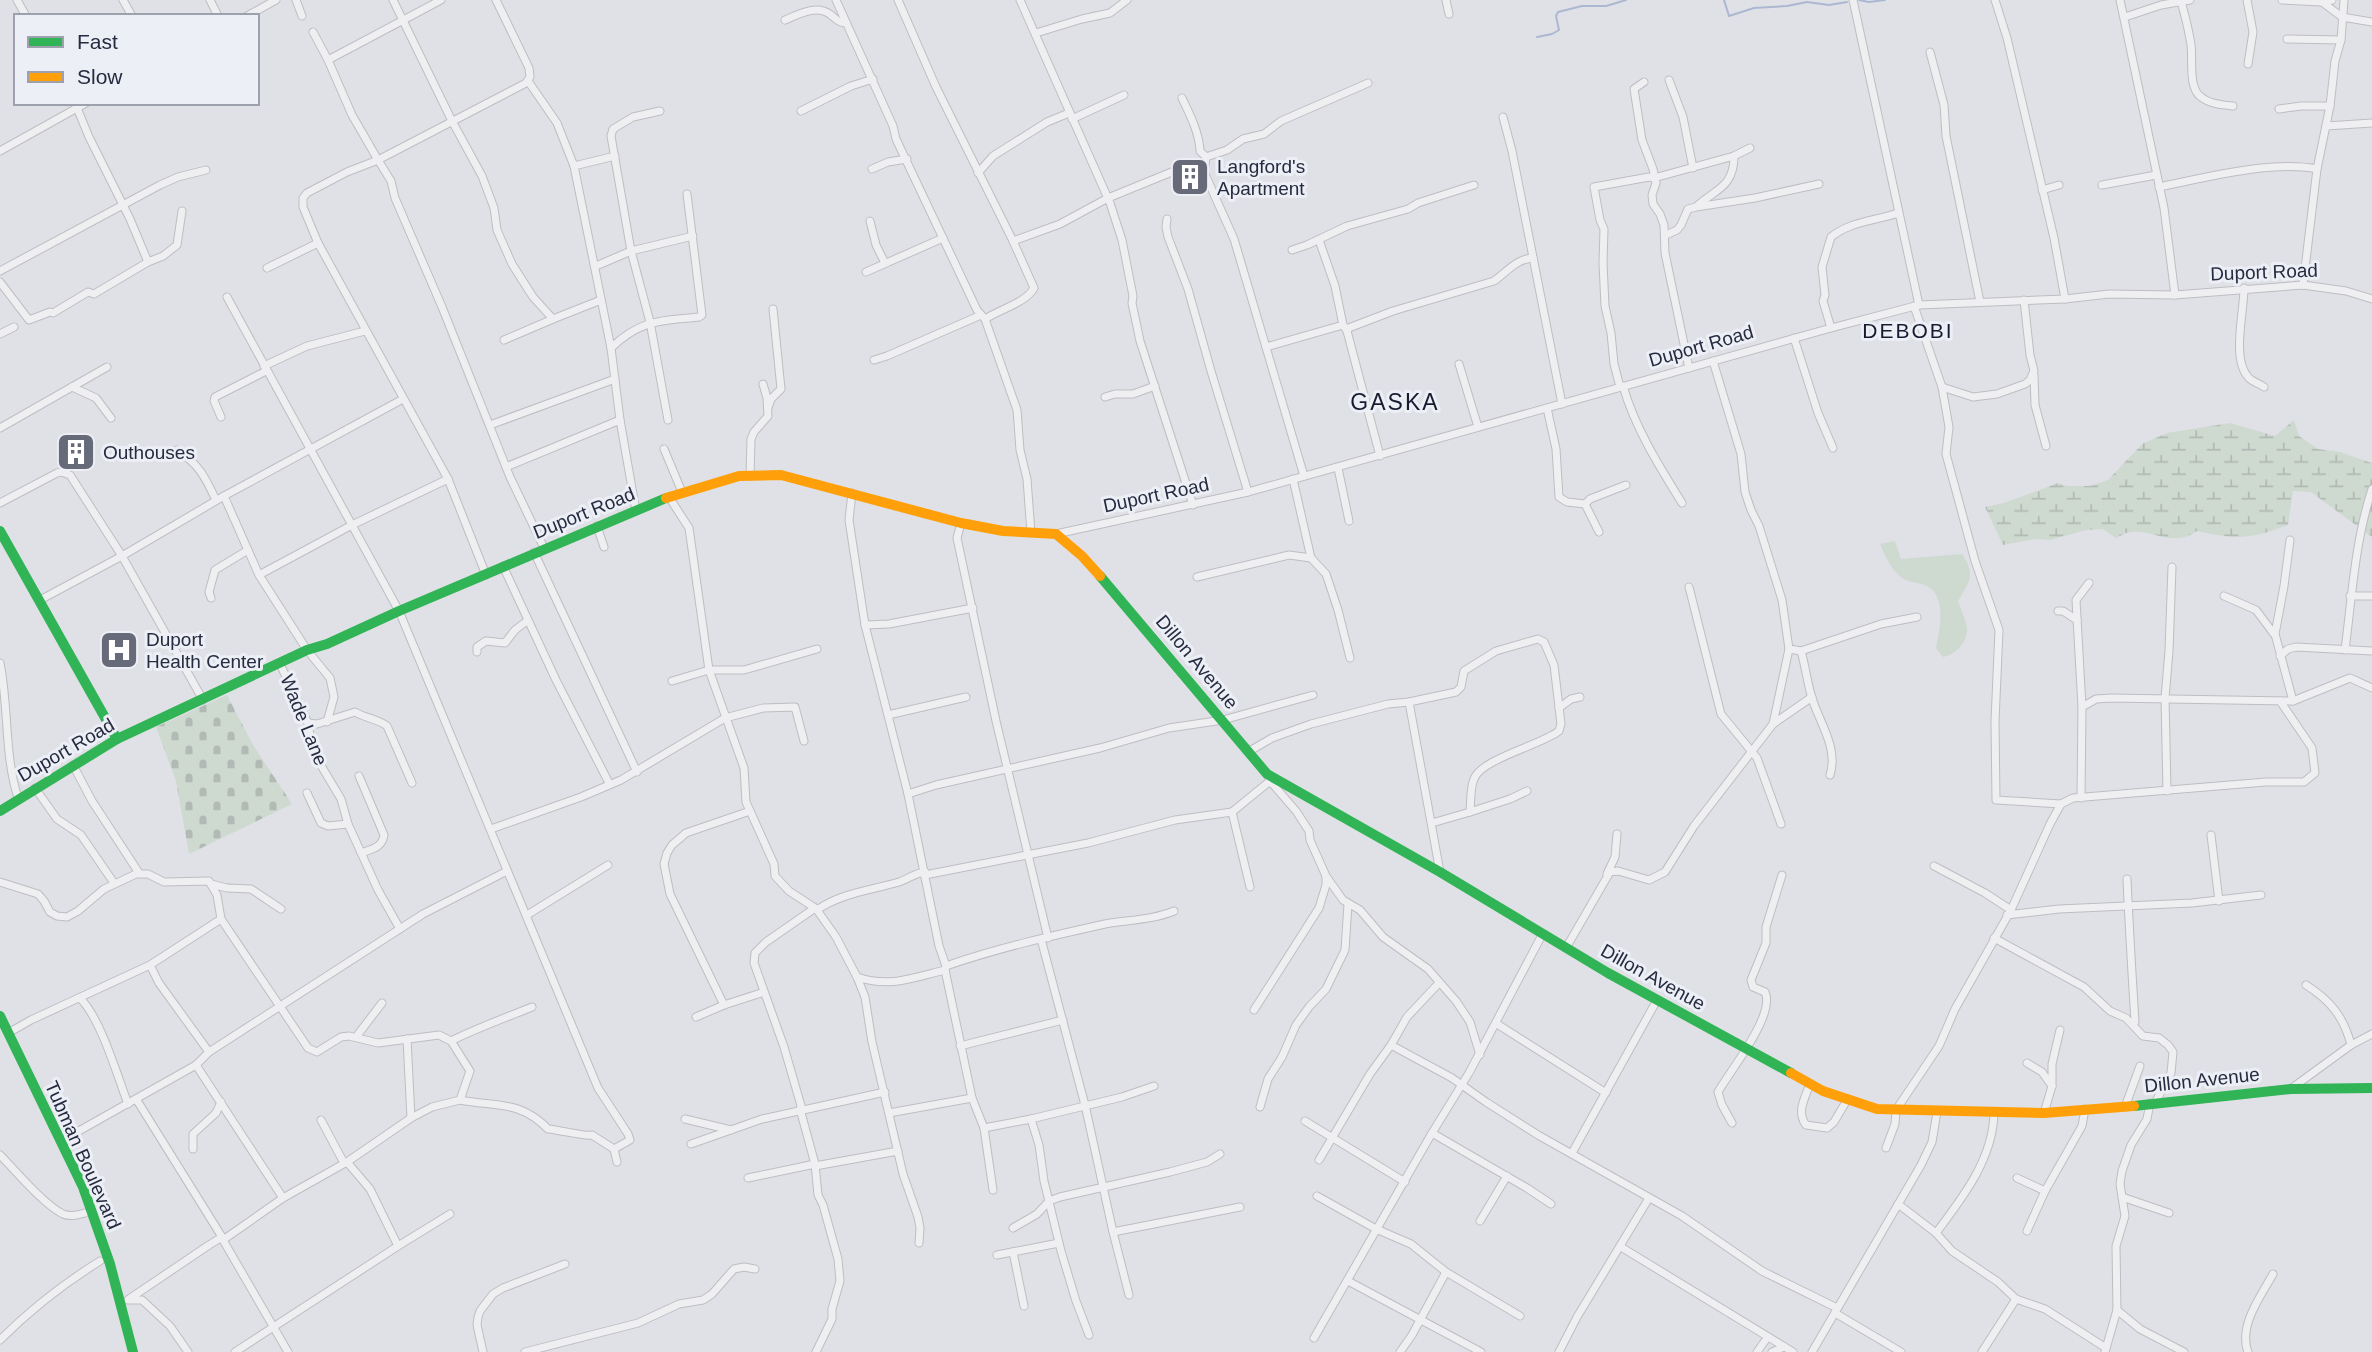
<svg xmlns="http://www.w3.org/2000/svg" width="2372" height="1352" font-family="Arial,sans-serif">
<style>
.grass{fill:#ced9d0}
.wetland{fill:url(#wetland-marsh)}
.cemetery{fill:url(#cemetery-stones)}
.lines{fill:none;stroke-linecap:round;stroke-linejoin:round}
.stream{stroke:#acb8d2;stroke-width:2}
.street-casing{stroke:#bdbec3;stroke-width:9}
.street{stroke:#efeff2;stroke-width:7}
.fast{stroke:#30b455;stroke-width:10}
.slow{stroke:#ff9f0a;stroke-width:10}
.labels{text-anchor:middle;dominant-baseline:central;stroke-width:6;stroke-linejoin:round;paint-order:stroke}
.poi-label{font-size:19px;fill:#262b3f;stroke:#edeff6;text-anchor:start}
.street-label{font-size:19px;fill:#262b3f;stroke:#edeff6}
.neighbourhood-label{font-size:21px;letter-spacing:2px;fill:#191c30;stroke:#edeff6}
.quarter-label{font-size:23px;letter-spacing:2px;fill:#191c30;stroke:#edeff6}
</style>
<defs>
<pattern id="wetland-marsh" width="20" height="14" patternUnits="userSpaceOnUse" patternTransform="scale(1.75)"><rect width="20" height="14" fill="#ced9d0"/><path d="M1 5h8M5 5V1M11 12h8M15 12V8" fill="none" stroke="#b1bab4"/></pattern>
<pattern id="cemetery-stones" width="16" height="16" patternUnits="userSpaceOnUse" patternTransform="scale(1.75)"><rect width="16" height="16" fill="#ced9d0"/><path d="M2 7V4a2 2 0 0 1 4 0v3zM10 15v-3a2 2 0 0 1 4 0v3z" fill="#b1bab4"/></pattern>
</defs>
<rect width="100%" height="100%" fill="#e0e1e6"/>
<path class="grass" d="M 1895,541 L 1901,559 L 1962,554 C 1976,576 1970,581 1958,601 C 1961,609 1966,620 1967,629 C 1967,643 1955,655 1943,657 L 1936,648 C 1940,630 1947,596 1927,586 C 1919,582 1908,583 1901,577 C 1890,568 1885,556 1880,544 Z"/>
<path class="wetland" d="M 2294,420 L 2299,436 L 2318,449 L 2340,452 L 2372,463 L 2372,537 L 2311,492 L 2293,491 L 2288,525 C 2252,539 2236,540 2197,531 C 2174,548 2153,529 2131,532 C 2127,532 2120,536 2116,538 L 2103,529 L 2086,530 L 2050,540 L 2035,539 L 2003,545 L 1985,507 L 2004,503 L 2058,483 L 2067,486 L 2090,486 L 2108,480 L 2142,444 L 2167,433 L 2230,423 L 2275,436 Z"/>
<polygon class="cemetery" points="227,695 253,745 292,804 189,854 176,781 156,727"/>
<g class="lines">
<g class="stream">
<polyline points="1724,0 1729,16 1754,8 1787,6 1807,2 1829,5 1847,2"/>
<polyline points="1859,0 1869,2 1885,0"/>
<polyline points="1537,37 1552,34 1559,30 1556,16 1558,12 1582,6 1606,6 1626,0"/>
</g>
<g class="street-casing">
<g id="street">
<polyline points="17,0 26,16"/>
<polyline points="123,0 132,16"/>
<polyline points="210,0 218,16"/>
<polyline points="296,0 302,16"/>
<polyline points="393,0 452,121 482,176 494,208 497,230 512,264 533,297 553,319 601,300"/>
<polyline points="496,0 529,68 530,77 526,83 378,160 391,181 395,198 442,307 510,477 544,548"/>
<polyline points="836,0 893,126 896,139 977,310 985,319 1017,410 1020,450 1027,479 1031,533"/>
<path d="M 898,0 L 936,87 L 1013,241 L 1034,288 C 1026,303 1000,309 985,319"/>
<polyline points="1020,0 1110,203 1122,240 1133,296 1132,303 1140,341 1193,505"/>
<polyline points="1446,0 1449,14"/>
<polyline points="1853,0 1919,305"/>
<polyline points="1995,0 2007,38 2054,238 2065,299"/>
<polyline points="2120,0 2164,208 2175,295"/>
<polyline points="2247,0 2253,32 2248,64"/>
<polyline points="2282,0 2322,2"/>
<polyline points="2332,0 2322,2 2342,17 2372,22"/>
<path d="M 2181,1 C 2185,16 2189,30 2191,45 C 2193,59 2188,88 2201,97 C 2210,104 2222,105 2233,106"/>
<polyline points="247,16 276,0"/>
<polyline points="2125,17 2161,5 2190,0"/>
<path d="M 785,20 C 799,14 817,4 831,15 C 837,20 838,22 846,23"/>
<polyline points="313,32 328,60 352,115 378,160 347,172 307,193 303,198 303,207 318,243 448,479 486,575"/>
<polyline points="1036,33 1082,19 1110,13 1127,0"/>
<polyline points="2287,39 2341,40"/>
<polyline points="1930,52 1944,105 1946,136 1980,302"/>
<polyline points="328,60 441,0"/>
<polyline points="1669,80 1683,117 1693,168"/>
<polyline points="527,82 528,81 557,123 574,166 615,156"/>
<polyline points="1644,82 1634,89 1642,140 1653,169 1656,183 1652,195 1653,204 1660,214 1664,225 1665,253 1689,368"/>
<path d="M 1182,98 C 1190,115 1199,132 1200,151 L 1206,157"/>
<polyline points="75,103 89,137 130,219 148,262"/>
<polyline points="2279,109 2301,106 2330,106"/>
<polyline points="801,111 851,86 873,79"/>
<polyline points="1503,117 1512,151 1562,404"/>
<polyline points="1072,119 1124,95"/>
<polyline points="2326,126 2372,123"/>
<polyline points="0,151 86,103"/>
<polyline points="1206,157 1204,172 1234,239 1304,476"/>
<polyline points="1206,157 1227,150 1243,139 1264,134 1281,121 1368,83"/>
<polyline points="574,166 611,348 620,420 636,511"/>
<polyline points="872,169 888,162 907,159"/>
<polyline points="978,173 993,156 1047,122 1069,113"/>
<polyline points="2102,185 2156,175"/>
<path d="M 2159,187 C 2204,178 2272,160 2317,169"/>
<polyline points="2042,190 2059,185"/>
<path d="M 1697,206 C 1716,189 1734,187 1734,156"/>
<polyline points="1167,219 1166,227 1168,237 1188,289 1211,371 1248,492"/>
<polyline points="870,221 876,245 885,263"/>
<polyline points="1666,235 1677,230 1681,225 1688,209 1696,207 1755,198 1819,184"/>
<polyline points="1319,240 1335,286 1343,325 1347,331 1380,456"/>
<polyline points="1013,241 1060,224 1108,198 1184,167 1192,166 1204,172"/>
<polyline points="1292,250 1307,245 1347,226 1408,209 1418,203 1474,185"/>
<polyline points="596,266 631,251 611,136 613,129 633,117 660,111"/>
<polyline points="267,268 318,243"/>
<polyline points="0,271 160,185 178,177 206,170"/>
<polyline points="866,272 943,238"/>
<polyline points="0,282 29,320 50,312 53,313 88,292 94,294 148,262 163,256 177,245 182,211"/>
<polyline points="2303,285 2317,169 2330,106 2335,61 2341,40 2344,0"/>
<path d="M 2244,288 C 2244,313 2231,360 2249,378 C 2253,382 2260,384 2264,387"/>
<polyline points="227,297 399,611 598,1088 628,1134 630,1140 614,1149"/>
<polyline points="1914,306 1942,387 1949,427 1946,454 1975,561 1999,630 1995,721 1996,800 2061,804"/>
<path d="M 1831,328 L 1823,301 L 1825,295 L 1822,267 L 1831,237 C 1851,221 1875,221 1898,213"/>
<path d="M 1346,329 L 1393,311 L 1494,281 C 1507,272 1516,259 1533,258"/>
<polyline points="0,334 14,327"/>
<polyline points="1794,338 1818,413 1833,448"/>
<polyline points="504,340 553,319"/>
<polyline points="1266,347 1343,325"/>
<path d="M 611,348 C 641,319 661,321 699,317 L 702,315 L 687,194"/>
<polyline points="874,360 887,356 981,315"/>
<polyline points="1459,364 1478,427"/>
<polyline points="264,366 307,346 365,331"/>
<polyline points="2034,375 2035,405 2046,446"/>
<path d="M 1623,386 C 1635,428 1659,466 1682,503"/>
<polyline points="72,387 96,398 111,418"/>
<polyline points="1620,387 1614,364 1611,333 1605,306 1603,263 1604,229 1600,220 1594,187 1649,177 1654,178 1734,156 1750,148"/>
<polyline points="1942,387 1973,397 1997,394 2025,384 2030,380 2034,371 2030,355 2024,300"/>
<polyline points="1105,397 1115,394 1133,394 1155,386"/>
<polyline points="768,408 771,399 781,389 773,309"/>
<polyline points="1547,408 1556,449 1559,497 1567,502 1585,504 1599,532"/>
<polyline points="221,417 214,401 215,397 266,371"/>
<polyline points="668,420 650,322 631,251 693,236"/>
<polyline points="490,425 615,379"/>
<polyline points="0,428 107,367"/>
<polyline points="664,449 682,492"/>
<path d="M 177,450 C 199,464 205,477 216,500"/>
<polyline points="506,467 620,420"/>
<polyline points="1338,468 1349,521"/>
<polyline points="750,476 751,439 754,432 768,416 767,398 763,384"/>
<polyline points="1293,479 1311,558 1326,574 1338,610 1350,658"/>
<polyline points="852,493 849,520 865,625 908,794 939,946 946,966 945,970 972,1098 984,1128 1031,1119 1039,1145 1044,1181 1061,1251 1076,1301 1089,1335"/>
<polyline points="669,497 689,528 709,670 744,768 746,802 774,864 775,876 789,891 815,908"/>
<polyline points="0,503 57,473 61,472 70,475 122,556 203,700"/>
<polyline points="1585,504 1590,499 1626,485"/>
<polyline points="961,523 957,538 996,721 1048,938"/>
<polyline points="597,526 604,547"/>
<polyline points="1056,534 1248,492 1831,328 1919,305 2065,299 2109,294 2175,295 2303,285 2346,291 2372,299"/>
<polyline points="2290,540 2284,586 2275,634 2293,701"/>
<polyline points="534,552 637,772"/>
<polyline points="503,566 556,680 609,783"/>
<polyline points="259,575 352,525 448,479"/>
<polyline points="1197,577 1289,555 1311,558"/>
<polyline points="1689,587 1721,714 1757,758 1781,824"/>
<polyline points="2224,596 2256,610 2274,634"/>
<polyline points="2350,596 2372,596"/>
<polyline points="211,598 209,592 215,570 248,550"/>
<polyline points="40,600 122,556 224,496"/>
<polyline points="2058,611 2063,611 2077,620"/>
<polyline points="865,625 889,624 973,608"/>
<polyline points="1789,649 1801,651 1881,624 1917,617"/>
<path d="M 2345,650 C 2352,596 2355,541 2372,489"/>
<path d="M 1801,651 C 1805,665 1807,680 1811,695 C 1818,721 1839,747 1830,775"/>
<polyline points="477,652 477,647 486,641 505,643 515,630 527,621"/>
<polyline points="2280,656 2288,649 2296,647 2372,651"/>
<path d="M 0,663 C 9,708 4,754 18,798"/>
<polyline points="280,664 308,723 313,752 341,799 348,824 378,890 400,929"/>
<polyline points="672,681 709,670 744,670 817,649"/>
<polyline points="1409,702 1440,872"/>
<polyline points="2082,707 2076,600 2089,583"/>
<polyline points="1559,708 1571,699 1580,697"/>
<polyline points="888,715 966,697"/>
<polyline points="327,722 334,697 330,678 307,650 259,575 224,496 403,399"/>
<path d="M 308,723 L 317,724 L 355,712 C 365,718 378,719 387,726 L 412,783"/>
<polyline points="1773,724 1812,697"/>
<path d="M 1248,752 L 1272,738 L 1311,724 L 1388,704 L 1409,702 L 1456,692 L 1461,687 L 1464,671 L 1496,651 L 1538,639 L 1544,642 L 1554,665 L 1561,724 L 1559,731 C 1541,745 1481,759 1474,779 C 1470,788 1471,801 1470,812 L 1432,823"/>
<polyline points="73,765 92,801 139,873"/>
<path d="M 359,776 L 384,835 C 382,848 372,849 361,853"/>
<polyline points="1270,781 1296,811 1309,831 1310,840 1326,876 1343,900 1360,910 1383,937 1428,969 1456,1001 1470,1022 1480,1055"/>
<polyline points="35,788 57,819 81,835 114,883"/>
<polyline points="2167,791 2165,698 2169,651 2172,567"/>
<polyline points="307,793 321,823 328,826 348,824"/>
<polyline points="908,794 936,785 1100,748 1169,728 1223,720 1313,695"/>
<polyline points="2081,798 2082,707 2096,699 2111,698 2293,701 2350,678 2372,688"/>
<polyline points="750,811 686,833 672,845 667,853 664,864 670,894 724,1005 764,992"/>
<polyline points="1470,812 1510,799 1527,791"/>
<polyline points="491,829 581,797 621,780 725,718 763,708 795,707 804,741"/>
<polyline points="2211,835 2219,901"/>
<polyline points="1934,866 1985,893 2011,910"/>
<polyline points="1607,874 1615,857 1617,834"/>
<polyline points="925,875 1088,843 1175,820 1232,812"/>
<path d="M 2127,879 C 2129,926 2132,974 2135,1022 L 2133,1024"/>
<polyline points="0,882 38,894 44,901 50,912 57,916 67,917 78,911 104,889 136,874 148,874 164,882 209,881 217,895 221,919 308,1048 317,1052 341,1037 349,1036 378,1043 439,1035 451,1041 470,1071 460,1100 432,1107 411,1118 347,1162"/>
<polyline points="211,884 227,888 251,889 281,909"/>
<polyline points="1250,887 1232,812 1270,781 1269,778"/>
<polyline points="817,910 836,937 857,977 865,997 872,1042 903,1174 918,1217 920,1228 919,1243"/>
<polyline points="527,915 608,865"/>
<polyline points="2007,915 2059,909 2192,903 2261,895"/>
<polyline points="1994,938 2084,987 2110,1011 2126,1018 2143,1036 2159,1038 2168,1045 2173,1052 2171,1073 2155,1103"/>
<polyline points="1041,939 1085,1105 1113,1232 1240,1207"/>
<polyline points="1566,948 1610,872 1618,871 1649,880 1665,872 1694,826 1773,724 1789,649 1782,600 1759,526 1751,510 1745,492 1741,454 1713,361"/>
<path d="M 946,966 C 998,948 1051,936 1105,924 C 1128,920 1152,920 1174,911"/>
<path d="M 857,977 C 889,988 913,978 945,970"/>
<polyline points="1439,983 1407,1017 1391,1045 1452,1078 1486,1102 1538,1135 1682,1216 1762,1271 1837,1308"/>
<path d="M 2306,985 C 2330,1000 2344,1017 2351,1045"/>
<path d="M 80,998 C 101,1019 117,1075 128,1104"/>
<polyline points="1254,1010 1319,908 1326,885 1326,877"/>
<polyline points="696,1017 724,1005"/>
<polyline points="1497,1024 1606,1093"/>
<polyline points="8,1033 31,1020 150,965"/>
<polyline points="356,1037 382,1003"/>
<polyline points="407,1039 411,1118"/>
<path d="M 451,1041 C 477,1028 505,1018 532,1007"/>
<polyline points="960,1046 1063,1020"/>
<polyline points="209,1052 159,983 150,965 221,919"/>
<polyline points="2027,1063 2042,1072 2052,1086"/>
<polyline points="196,1065 283,1198"/>
<path d="M 1810,1084 C 1805,1098 1796,1112 1806,1125 L 1827,1128 L 1834,1122 L 1847,1100"/>
<polyline points="2292,1088 2351,1045 2372,1034"/>
<path d="M 460,1100 C 496,1107 520,1100 548,1129 C 561,1130 585,1137 592,1135 L 614,1149 L 617,1162"/>
<polyline points="138,1102 222,1237"/>
<polyline points="1260,1107 1268,1079 1282,1057 1296,1025 1309,1007 1326,989 1345,950 1348,904"/>
<polyline points="2125,1107 2140,1066"/>
<polyline points="800,1109 815,1164 818,1195 823,1205 838,1259 840,1281 832,1309 832,1319 816,1352"/>
<path d="M 802,1109 L 784,1047 L 754,963 L 755,953 L 766,942 L 815,908 L 817,910 C 841,893 872,890 899,882 C 908,879 915,873 925,872"/>
<polyline points="889,1113 972,1098"/>
<polyline points="2044,1113 2052,1086 2052,1064 2060,1030"/>
<polyline points="685,1119 731,1130"/>
<polyline points="1031,1119 1122,1097 1154,1086"/>
<polyline points="321,1120 344,1163"/>
<polyline points="1305,1121 1405,1182"/>
<path d="M 1732,1123 L 1722,1105 L 1718,1092 C 1729,1072 1776,1015 1765,992 L 1753,987 L 1751,980 L 1766,943 L 1766,927 L 1782,875"/>
<polyline points="984,1128 993,1190"/>
<polyline points="1432,1133 1527,1188 1551,1204"/>
<polyline points="61,1141 196,1065 209,1052 423,914 507,871"/>
<polyline points="691,1144 762,1119 885,1092"/>
<polyline points="1886,1148 1895,1124 1896,1110 1939,1046 1955,1009 2011,910 2050,824 2061,804 2073,798 2266,782 2304,782 2315,773 2312,748 2280,701"/>
<polyline points="193,1149 193,1134 216,1113 221,1102"/>
<polyline points="1572,1153 1657,1000"/>
<path d="M 0,1155 C 16,1171 44,1205 63,1214 C 70,1217 77,1215 85,1213"/>
<polyline points="1319,1160 1370,1074 1391,1045"/>
<polyline points="815,1166 898,1151"/>
<polyline points="748,1178 815,1164"/>
<polyline points="2017,1178 2045,1191"/>
<polyline points="1317,1196 1376,1229 1411,1244 1446,1272 1520,1316"/>
<polyline points="2122,1197 2169,1213"/>
<polyline points="1898,1204 1936,1233 1952,1251 1998,1282 2016,1299 1982,1352"/>
<polyline points="1480,1221 1507,1176"/>
<polyline points="1013,1228 1037,1214 1049,1201 1060,1197 1170,1172 1207,1162 1220,1154"/>
<polyline points="2027,1231 2045,1191 2082,1126 2085,1109"/>
<polyline points="1113,1232 1129,1295"/>
<path d="M 1936,1233 C 1963,1197 1993,1159 1994,1113"/>
<polyline points="223,1240 288,1352"/>
<polyline points="398,1246 450,1214"/>
<polyline points="1621,1247 1793,1352"/>
<polyline points="1013,1252 1024,1306"/>
<polyline points="997,1255 1059,1243"/>
<polyline points="1348,1281 1481,1352"/>
<polyline points="129,1299 209,1245 222,1237 223,1240 283,1198 347,1162 370,1189 398,1246 235,1352"/>
<polyline points="2016,1299 2045,1309 2106,1348"/>
<polyline points="128,1300 142,1300 170,1326 188,1352"/>
<polyline points="2117,1310 2140,1329 2184,1352"/>
<polyline points="1835,1313 1901,1352"/>
<polyline points="1314,1338 1432,1133 1469,1073 1542,935"/>
<path d="M 0,1340 C 31,1309 63,1284 100,1261"/>
<polyline points="483,1352 477,1325 478,1317 480,1311 493,1294 503,1288 565,1264"/>
<polyline points="525,1352 638,1323 679,1304 703,1300 712,1294 734,1269 744,1267 755,1269"/>
<polyline points="1400,1352 1412,1335 1446,1272"/>
<polyline points="1559,1352 1577,1317 1649,1198"/>
<polyline points="1757,1352 1767,1338"/>
<polyline points="1772,1352 1784,1347"/>
<polyline points="1812,1352 1921,1165 1932,1142 1937,1112"/>
<polyline points="2105,1352 2117,1310 2116,1246 2125,1216 2120,1184 2122,1171 2131,1145 2147,1119 2150,1103"/>
<path d="M 2248,1352 C 2238,1326 2261,1296 2273,1274"/>
</g>
</g>
<use href="#street" class="street"/>
<g class="fast">
<polyline points="0,531 117,739"/>
<polyline points="1100,576 1267,774 1440,872 1608,973 1791,1073"/>
<polyline points="0,811 117,739 307,650 327,644 399,611 666,498"/>
<polyline points="0,1016 83,1187 110,1264 133,1352"/>
<polyline points="2134,1106 2291,1089 2372,1088"/>
</g>
<g class="slow">
<polyline points="666,498 739,476 781,475 961,523 1003,531 1056,534 1082,556 1100,576"/>
<polyline points="1791,1073 1823,1091 1877,1109 2044,1113 2134,1106"/>
</g>
</g>
<defs>
<g id="building-square" transform="scale(2.0125)"><rect x="-9" y="-9" width="18" height="18" rx="4" fill="#676b79" stroke="#edeff6"/><path d="M-4-6H4V6H1V3H-1V6H-4ZM-2.5-4.3h1.7v1.8h-1.7ZM.8-4.3h1.7v1.8H.8ZM-2.5-1h1.7V.8h-1.7ZM.8-1h1.7V.8H.8Z" fill="#fff"/></g>
<g id="hospital-square" transform="scale(2.0125)"><rect x="-9" y="-9" width="18" height="18" rx="4" fill="#676b79" stroke="#edeff6"/><path d="M-5-5h3v3.5h4V-5h3V5h-3V1.5h-4V5h-3Z" fill="#fff"/></g>
</defs>
<g fill-rule="evenodd">
<use href="#building-square" x="1190" y="177"/>
<use href="#building-square" x="76" y="452"/>
<use href="#hospital-square" x="119" y="650"/>
</g>
<g class="labels">
<g class="poi-label">
<text x="1217" y="166">Langford's<tspan x="1217" dy="22">Apartment</tspan></text>
<text x="103" y="452">Outhouses</text>
<text x="146" y="639">Duport<tspan x="146" dy="22">Health Center</tspan></text>
</g>
<g class="street-label">
<text transform="translate(2264 272) rotate(-2)">Duport Road</text>
<text transform="translate(1701 346) rotate(-16)">Duport Road</text>
<text transform="translate(1156 495) rotate(-12)">Duport Road</text>
<text transform="translate(584 513) rotate(-22)">Duport Road</text>
<text transform="translate(1197 662) rotate(50)">Dillon Avenue</text>
<text transform="translate(304 720) rotate(68)">Wade Lane</text>
<text transform="translate(66 750) rotate(-30)">Duport Road</text>
<text transform="translate(1653 977) rotate(29)">Dillon Avenue</text>
<text transform="translate(2202 1080) rotate(-6)">Dillon Avenue</text>
<text transform="translate(83 1155) rotate(66)">Tubman Boulevard</text>
</g>
<g class="neighbourhood-label">
<text x="1908" y="330">DEBOBI</text>
</g>
<g class="quarter-label">
<text x="1395" y="402">GASKA</text>
</g>
</g>
<rect x="14" y="14" width="245" height="91" fill="#edeff6" stroke="#9da1ad" stroke-width="2"/>
<rect x="28" y="37" width="35" height="10" fill="#30b455" stroke="#9da1ad" stroke-width="2"/>
<text x="77" y="49" font-size="21" fill="#262b3f">Fast</text>
<rect x="28" y="72" width="35" height="10" fill="#ff9f0a" stroke="#9da1ad" stroke-width="2"/>
<text x="77" y="84" font-size="21" fill="#262b3f">Slow</text>
</svg>
